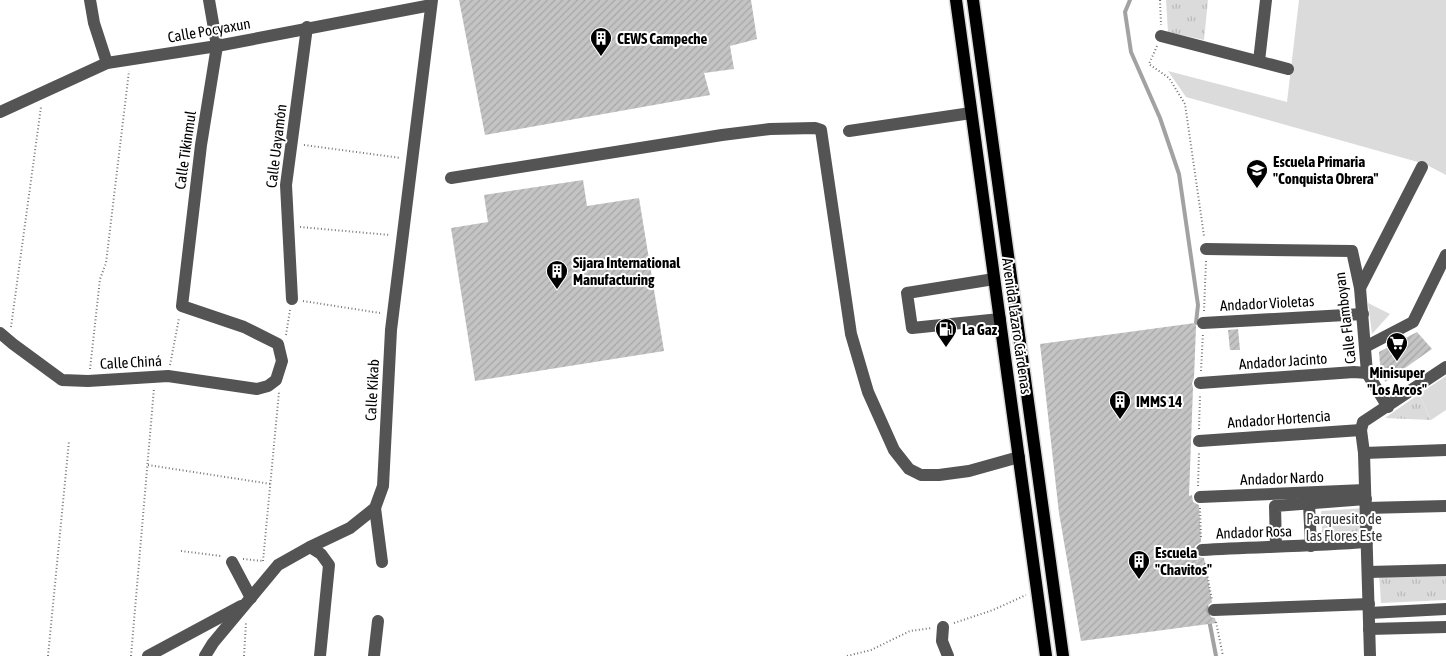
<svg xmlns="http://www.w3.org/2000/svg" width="1446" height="656" font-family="'Asap Condensed',sans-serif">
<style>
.green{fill:#dbdbdb}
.park{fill:url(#park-tufts)}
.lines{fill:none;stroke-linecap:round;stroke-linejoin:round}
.stream{stroke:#a2a2a2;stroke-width:4}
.building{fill:url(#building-hatch)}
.major-casing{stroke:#dbdbdb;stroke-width:15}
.path{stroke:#767676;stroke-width:2;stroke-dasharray:1 2.5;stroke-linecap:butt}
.minor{stroke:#545454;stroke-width:12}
.major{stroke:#000;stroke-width:12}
.labels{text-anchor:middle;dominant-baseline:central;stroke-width:4;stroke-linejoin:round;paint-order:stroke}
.street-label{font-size:15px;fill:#000;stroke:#fff}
.poi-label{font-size:15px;font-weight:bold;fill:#000;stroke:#fff;text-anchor:start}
.park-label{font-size:15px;fill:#323232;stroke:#fff}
</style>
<defs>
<pattern id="park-tufts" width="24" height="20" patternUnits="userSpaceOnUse" patternTransform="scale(1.25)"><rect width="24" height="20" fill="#dbdbdb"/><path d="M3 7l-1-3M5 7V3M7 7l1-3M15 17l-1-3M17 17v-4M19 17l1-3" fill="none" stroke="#bababa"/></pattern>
<pattern id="building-hatch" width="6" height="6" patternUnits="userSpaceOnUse" patternTransform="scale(1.25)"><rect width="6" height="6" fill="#c4c4c4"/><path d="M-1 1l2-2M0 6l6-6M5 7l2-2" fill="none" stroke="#a7a7a7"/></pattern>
</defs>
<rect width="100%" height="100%" fill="#fff"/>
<g class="green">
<polygon points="1299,0 1446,0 1446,175 1425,164 1186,97 1168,71 1287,102"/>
<polygon points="1368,303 1390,314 1372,334"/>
<polygon points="1446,376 1446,410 1431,420 1419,394"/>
</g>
<g class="park">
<polygon points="1166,0 1208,0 1204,40 1168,32"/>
<polygon points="1419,394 1431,420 1385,418"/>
<polygon points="1366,508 1367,542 1323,545 1321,511"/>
<polygon points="1446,571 1446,600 1381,603 1379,572"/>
</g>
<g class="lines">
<g class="stream">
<polyline points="1130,0 1125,12 1131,52 1160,118 1179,174 1198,305 1196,323"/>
<polyline points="1206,604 1216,656"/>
</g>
</g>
<g class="building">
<polygon points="459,0 751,0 757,39 730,46 734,69 704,73 710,95 485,135"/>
<polygon points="583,180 587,206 639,198 664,351 475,381 451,228 488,222 484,195"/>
<polygon points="1195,323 1196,327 1194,378 1192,383 1193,388 1189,496 1192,495 1193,502 1199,505 1201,542 1195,546 1194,551 1198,557 1204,558 1212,602 1207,606 1206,611 1210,617 1215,618 1216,623 1081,641 1059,513 1040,344"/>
<polygon points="1238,329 1240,350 1230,350 1228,330"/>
<polygon points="1417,332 1432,349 1385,382 1380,364 1379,352"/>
</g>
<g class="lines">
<g class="major-casing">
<g id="major">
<polyline points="956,0 1046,656"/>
<polyline points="973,0 1063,656"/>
</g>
</g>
<g class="path">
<polyline points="1160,0 1161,25"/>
<polyline points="1157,46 1149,64 1169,78 1185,104 1204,236"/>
<polyline points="304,145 401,158"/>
<polyline points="300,227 390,235"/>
<polyline points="303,301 380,313"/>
<polyline points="1204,311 1206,261"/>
<polyline points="11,327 41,107"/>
<polyline points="286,335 290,310"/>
<polyline points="170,365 179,318"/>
<polyline points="90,369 100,279 106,263 129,71"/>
<polyline points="1201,371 1203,333"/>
<polyline points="1199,429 1200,396"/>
<polyline points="148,465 271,484"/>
<polyline points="1198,486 1199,453"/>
<polyline points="1200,508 1201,538"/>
<polyline points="181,551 221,556"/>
<polyline points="243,559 263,561"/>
<polyline points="263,561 279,392"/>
<polyline points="1205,563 1212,600"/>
<polyline points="1216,622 1223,656"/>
<polyline points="954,623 993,610 1026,595"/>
<polyline points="48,656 69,441"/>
<polyline points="131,656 154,388"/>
<polyline points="244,656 246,623"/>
<polyline points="847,656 871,650 910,631 932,628"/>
</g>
<g class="minor">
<polyline points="90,0 94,23 107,63"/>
<polyline points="1161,36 1288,69"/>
<polyline points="1259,61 1266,0"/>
<polyline points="0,112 107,63 217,46 431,5"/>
<polyline points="849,131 971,113"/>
<polyline points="451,178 722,135 770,129 815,128 821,130 851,334 868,392 894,450 909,469 921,475 939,475 969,471 1019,457"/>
<polyline points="1206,249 1352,251 1360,288 1367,373 1388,407"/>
<polyline points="994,279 907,293 912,328 1000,319"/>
<polyline points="1360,288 1422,167"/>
<polyline points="292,299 286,185 307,27"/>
<polyline points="1203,323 1363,314"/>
<polyline points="0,333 13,344 62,380 88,381 168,376 257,389 268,386 276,380 282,361 278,344 244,327 182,306 201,145 217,46 209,0"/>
<polyline points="1365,347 1413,322 1446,255"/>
<polyline points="1200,383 1354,372 1367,373"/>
<polyline points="1199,441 1361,430"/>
<polyline points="1364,453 1446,450"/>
<polyline points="1200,497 1365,490"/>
<polyline points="1309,504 1311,546"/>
<polyline points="375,508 382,562"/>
<polyline points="1366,508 1446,506"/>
<polyline points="1276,546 1275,506 1366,499"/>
<polyline points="310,547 321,554 329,565 320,656"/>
<path d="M 1202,550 C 1257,547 1312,546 1367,542"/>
<polyline points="232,562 251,598"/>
<polyline points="1368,572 1446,570"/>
<polyline points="1214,610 1369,604"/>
<polyline points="1369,613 1446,609"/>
<polyline points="943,627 942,641 948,656"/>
<polyline points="1369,629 1446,627"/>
<polyline points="148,656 241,606"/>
<polyline points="205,656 213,643 278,565 310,547 350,528 375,508 383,486 391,330 432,0"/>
<polyline points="374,656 378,621"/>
<polyline points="1370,656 1364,453 1361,430 1363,422 1446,367"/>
</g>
<use href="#major" class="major"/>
</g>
<defs>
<g id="building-pin" transform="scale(1.125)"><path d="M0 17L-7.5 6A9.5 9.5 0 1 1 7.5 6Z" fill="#000" stroke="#fff"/><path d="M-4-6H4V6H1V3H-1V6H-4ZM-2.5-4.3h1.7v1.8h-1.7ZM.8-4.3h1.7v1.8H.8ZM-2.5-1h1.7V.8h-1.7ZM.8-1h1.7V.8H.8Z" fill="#fff"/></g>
<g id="school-pin" transform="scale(1.125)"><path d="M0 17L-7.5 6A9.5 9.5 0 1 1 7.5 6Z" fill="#000" stroke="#fff"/><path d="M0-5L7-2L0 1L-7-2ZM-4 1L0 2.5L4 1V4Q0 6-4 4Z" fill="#fff"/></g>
<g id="fuel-pin" transform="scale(1.125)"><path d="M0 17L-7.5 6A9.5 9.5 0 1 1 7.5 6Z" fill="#000" stroke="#fff"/><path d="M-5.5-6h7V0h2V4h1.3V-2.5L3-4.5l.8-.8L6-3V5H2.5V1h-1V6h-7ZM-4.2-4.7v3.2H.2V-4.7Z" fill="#fff"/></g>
<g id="supermarket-pin" transform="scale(1.125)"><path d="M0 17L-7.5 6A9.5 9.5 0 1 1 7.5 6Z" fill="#000" stroke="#fff"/><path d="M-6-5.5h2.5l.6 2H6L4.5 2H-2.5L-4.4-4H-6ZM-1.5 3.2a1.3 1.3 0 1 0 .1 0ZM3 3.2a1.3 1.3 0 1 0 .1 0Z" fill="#fff"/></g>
</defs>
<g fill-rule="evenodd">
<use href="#building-pin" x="601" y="38"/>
<use href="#school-pin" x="1257" y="170"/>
<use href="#building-pin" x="557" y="271"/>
<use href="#fuel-pin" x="946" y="329"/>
<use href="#supermarket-pin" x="1397" y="343"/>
<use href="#building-pin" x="1120" y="401"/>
<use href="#building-pin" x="1139" y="561"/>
</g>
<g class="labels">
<g class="street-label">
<text transform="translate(209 30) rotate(-10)">Calle Pocyaxun</text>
<text transform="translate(276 146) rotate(-83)">Calle Uayamón</text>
<text transform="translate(185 150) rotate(-82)">Calle Tikinmul</text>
<text transform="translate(1267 303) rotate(-3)">Andador Violetas</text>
<text transform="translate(1345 318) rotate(-97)">Calle Flamboyan</text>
<text transform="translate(1017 326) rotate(82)">Avenida Lázaro Cárdenas</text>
<text transform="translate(1283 361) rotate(-4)">Andador Jacinto</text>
<text transform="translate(131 362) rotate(-3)">Calle Chiná</text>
<text transform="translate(372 390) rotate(-87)">Calle Kikab</text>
<text transform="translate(1279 419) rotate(-4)">Andador Hortencia</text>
<text transform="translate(1282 478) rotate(-2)">Andador Nardo</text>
<text transform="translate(1254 532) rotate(-2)">Andador Rosa</text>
</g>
<g class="poi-label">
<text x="617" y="38">CEWS Campeche</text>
<text x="1273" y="161">Escuela Primaria<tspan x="1273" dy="17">"Conquista Obrera"</tspan></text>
<text x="573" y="262">Sijara International<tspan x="573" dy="17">Manufacturing</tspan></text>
<text x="962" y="329">La Gaz</text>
<text x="1397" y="372" text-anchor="middle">Minisuper<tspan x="1397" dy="17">"Los Arcos"</tspan></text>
<text x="1136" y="401">IMMS 14</text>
<text x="1155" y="552">Escuela<tspan x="1155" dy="17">"Chavitos"</tspan></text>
</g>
<g class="park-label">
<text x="1344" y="518">Parquesito de<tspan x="1344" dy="17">las Flores Este</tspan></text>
</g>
</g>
</svg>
